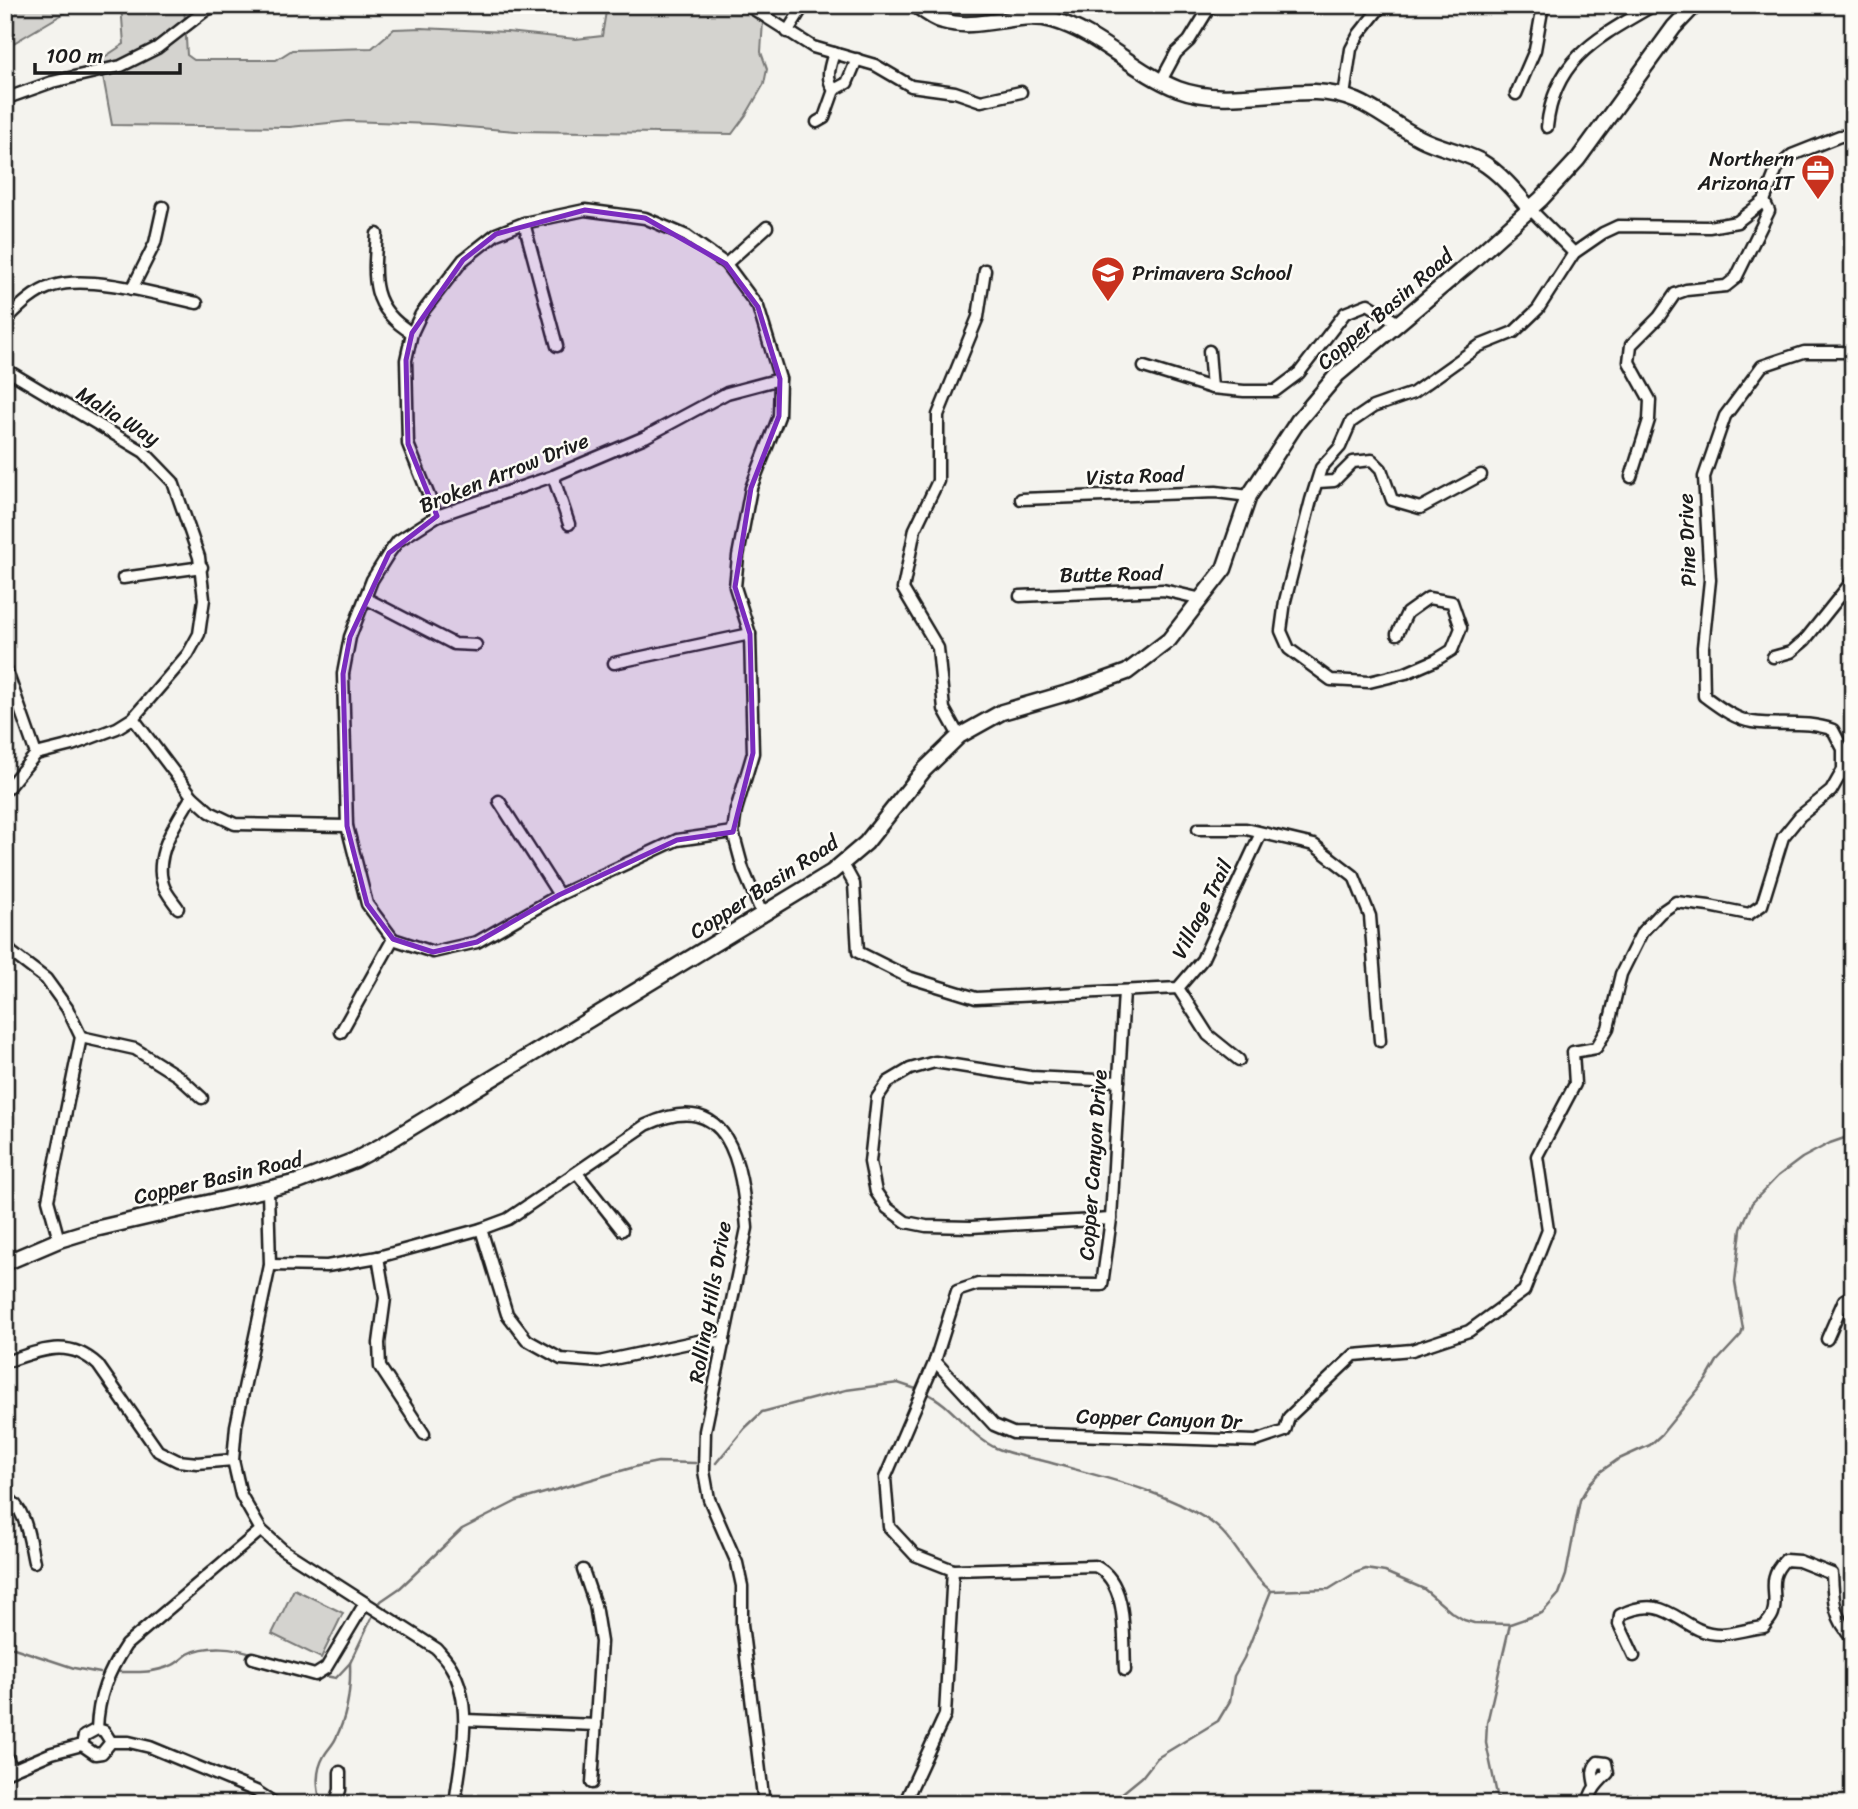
<svg xmlns="http://www.w3.org/2000/svg" width="1858" height="1809" font-family="Sriracha,sans-serif">
<style>
.green{fill:#d4d3cf;stroke:#787876;stroke-width:2}
.lines{fill:none;stroke-linecap:round;stroke-linejoin:round}
.stream{stroke:#72716f;stroke-width:2.5}
.street-casing{stroke:#1c1c1c;stroke-width:15}
.secondary-casing{stroke:#1c1c1c;stroke-width:19}
.street{stroke:#fdfcf7;stroke-width:10}
.secondary{stroke:#fdfcf7;stroke-width:14}
.marked{fill:#7b2cbf;fill-opacity:0.2;stroke:#7b2cbf;stroke-width:5;stroke-linejoin:round}
.labels{text-anchor:middle;dominant-baseline:central;stroke-width:5;stroke-linejoin:round;paint-order:stroke}
.poi-label{font-size:21px;fill:#1c1c1c;stroke:#fdfcf7;text-anchor:end}
.street-label{font-size:21px;fill:#1c1c1c;stroke:#fdfcf7}
</style>
<rect width="100%" height="100%" fill="#f4f3ee"/>
<filter id="ink" filterUnits="userSpaceOnUse"><feTurbulence type="fractalNoise" baseFrequency=".0143" numOctaves="2"/><feDisplacementMap in="SourceGraphic" scale="14" xChannelSelector="R" yChannelSelector="G"/><feConvolveMatrix kernelMatrix="1 2 1 2 8 2 1 2 1" color-interpolation-filters="sRGB"/></filter>
<g filter="url(#ink)">
<g class="green">
<polygon points="5,5 78,5 12,44 5,51"/>
<polygon points="121,5 184,5 187,55 194,60 276,60 292,50 372,48 394,29 422,28 507,32 576,39 602,36 607,5 737,5 763,21 761,52 767,69 764,84 746,115 732,134 516,131 431,124 348,121 290,127 112,125 100,60 124,44"/>
<polygon points="294,1589 343,1613 321,1658 272,1634"/>
</g>
<g class="lines">
<g class="stream">
<path d="M 926,1393 C 953,1405 968,1435 996,1448 C 1012,1455 1031,1458 1048,1462 C 1101,1477 1160,1489 1208,1520 C 1235,1537 1246,1572 1271,1591 L 1329,1589 L 1355,1573 L 1366,1569 L 1385,1572 L 1424,1589 L 1451,1612 L 1464,1620 L 1474,1623 L 1510,1624 L 1542,1613 L 1559,1594 L 1566,1575 L 1580,1500 L 1590,1483 L 1600,1472 L 1617,1460 L 1650,1445 L 1661,1435 L 1706,1380 L 1717,1361 L 1741,1335 L 1743,1329 L 1735,1282 L 1741,1229 L 1752,1203 L 1778,1176 L 1802,1158 L 1830,1143 L 1853,1135"/>
<polyline points="716,1463 745,1428 762,1412 846,1390 898,1383 919,1390"/>
<polyline points="377,1607 381,1601 400,1588 462,1529 517,1501 638,1466 658,1462 695,1463"/>
<polyline points="5,1645 74,1668 100,1673"/>
<path d="M 120,1672 C 137,1672 153,1673 170,1666 C 177,1664 182,1658 188,1654 C 208,1644 234,1647 254,1654"/>
<polyline points="320,1675 336,1678 350,1663 374,1613"/>
<path d="M 321,1804 C 317,1787 315,1772 324,1756 C 327,1750 333,1745 336,1738 C 348,1714 351,1690 350,1663"/>
<polyline points="1109,1804 1142,1777 1157,1758 1218,1721 1230,1701 1234,1676 1244,1658 1271,1591"/>
<polyline points="1499,1804 1486,1743 1487,1723 1510,1624"/>
</g>
<g class="street-casing">
<g id="street">
<polyline points="747,5 813,47 875,65 911,86 955,92 981,101 1021,92"/>
<polyline points="787,32 804,5"/>
<path d="M 834,53 C 830,66 825,78 834,90 L 847,83 L 857,59"/>
<polyline points="1161,81 1176,53 1189,41 1211,5"/>
<polyline points="1516,94 1535,50 1543,5"/>
<polyline points="1344,96 1351,49 1359,34 1382,5"/>
<polyline points="10,97 52,82 121,66 157,48 206,10 218,5"/>
<polyline points="817,122 824,118 834,90"/>
<path d="M 1547,127 C 1554,58 1599,37 1654,5"/>
<polyline points="1529,208 1574,253"/>
<polyline points="524,223 557,346"/>
<path d="M 377,234 C 373,279 370,308 412,333"/>
<polyline points="726,264 767,227"/>
<polyline points="132,289 155,243 163,207"/>
<path d="M 5,321 C 19,307 33,292 53,286 C 89,274 159,295 197,303"/>
<polyline points="1209,351 1212,388"/>
<polyline points="1144,367 1212,388 1244,391 1275,391 1299,373 1345,313 1368,304 1398,323"/>
<polyline points="5,369 144,452 173,482 199,557 204,599 199,634 188,654 133,718 117,728 72,745 36,754"/>
<polyline points="553,476 569,524"/>
<polyline points="1631,477 1649,420 1650,400 1629,362 1631,345 1659,317 1675,294 1686,290 1726,286 1736,278 1769,211 1764,201"/>
<polyline points="1318,482 1334,481 1353,462 1372,460 1381,469 1392,500 1420,508 1481,475"/>
<polyline points="1021,499 1216,492 1249,496"/>
<polyline points="437,516 408,444 406,360 412,333 421,314 463,260 496,234 524,223 585,210 645,218 687,236 726,264 758,307 780,379 779,416 751,488 738,556 735,587 750,634 753,753 736,810 733,832 743,869 763,916"/>
<polyline points="123,578 202,567"/>
<polyline points="1020,596 1163,590 1202,599"/>
<polyline points="365,598 454,644 476,645"/>
<polyline points="1397,634 1407,613 1428,598 1452,602 1461,628 1452,650 1436,660 1406,673 1369,682 1331,680 1289,649 1281,631 1285,601 1311,500 1321,468 1340,447 1351,422 1373,407 1413,393 1479,346 1514,332 1538,309 1574,253 1603,233 1618,226 1709,227 1737,222 1764,201 1777,168 1792,155 1840,136 1853,136"/>
<polyline points="1773,657 1791,652 1805,640 1853,580"/>
<polyline points="614,663 750,634"/>
<polyline points="5,666 36,754 5,791"/>
<polyline points="133,718 192,796 210,812 235,824 347,826"/>
<polyline points="959,736 944,709 938,648 903,589 915,529 938,481 938,415 978,317 985,270"/>
<polyline points="499,801 559,895"/>
<polyline points="1198,829 1246,829 1314,845 1354,876 1370,916 1380,1041"/>
<polyline points="843,864 854,884 858,952 908,977 976,998 1178,988 1202,960 1261,833"/>
<path d="M 178,908 C 173,901 165,892 163,884 C 153,854 178,820 192,796"/>
<polyline points="393,939 367,904 347,826 343,674 350,637 365,598 372,580 389,553 398,541 437,516 553,476 645,437 727,393 780,379"/>
<polyline points="393,939 433,952 477,942 559,895 677,840 733,832"/>
<polyline points="5,945 12,953 46,979 67,1008 81,1037 48,1200 59,1240"/>
<polyline points="1178,988 1208,1035 1239,1060"/>
<polyline points="341,1032 393,939"/>
<polyline points="81,1037 135,1049 178,1076 202,1098"/>
<polyline points="577,1173 622,1230"/>
<path d="M 268,1191 L 270,1265 L 236,1426 L 233,1460 L 241,1495 L 261,1530 L 283,1550 L 437,1649 C 442,1655 447,1660 451,1667 C 475,1706 460,1761 455,1804"/>
<polyline points="1111,1219 971,1227 926,1226 906,1222 887,1208 876,1192 870,1162 877,1098 888,1082 910,1069 935,1062 1030,1077 1119,1081"/>
<polyline points="481,1229 507,1314 527,1340 561,1359 599,1362 698,1341 724,1343"/>
<polyline points="378,1257 385,1298 379,1343 380,1367 424,1434"/>
<path d="M 270,1265 L 327,1266 L 378,1257 L 481,1229 L 508,1219 L 646,1125 C 730,1086 742,1164 747,1228 L 705,1431 L 704,1471 L 709,1499 L 737,1563 L 742,1586 L 742,1624 L 764,1804"/>
<polyline points="1827,1339 1844,1300 1853,1295"/>
<path d="M 935,1361 L 994,1425 L 1013,1433 L 1256,1441 L 1285,1431 L 1289,1417 L 1354,1355 L 1412,1350 L 1469,1331 L 1524,1291 L 1548,1230 L 1537,1156 L 1575,1084 L 1573,1052 L 1596,1048 L 1608,1028 L 1621,974 L 1642,932 L 1660,913 L 1676,902 L 1709,906 L 1749,914 L 1762,905 L 1783,837 L 1800,816 L 1831,791 L 1843,770 L 1843,749 L 1833,730 C 1807,720 1779,726 1752,722 C 1734,719 1718,706 1704,696 L 1703,647 L 1710,580 L 1704,477 L 1725,416 L 1762,366 L 1804,352 L 1853,352"/>
<path d="M 5,1362 C 40,1351 68,1337 98,1365 L 158,1451 L 178,1461 L 197,1463 L 233,1460"/>
<path d="M 5,1496 C 27,1508 29,1540 34,1562"/>
<polyline points="583,1570 595,1605 601,1642 592,1783"/>
<path d="M 953,1570 L 1095,1566 C 1129,1582 1123,1637 1125,1670"/>
<path d="M 1634,1656 L 1619,1624 L 1620,1615 C 1671,1590 1679,1634 1721,1634 C 1732,1634 1751,1628 1764,1627 C 1766,1623 1772,1618 1773,1613 C 1779,1595 1765,1579 1785,1560 L 1799,1561 L 1832,1574 C 1833,1599 1834,1620 1853,1638"/>
<polyline points="253,1658 315,1675 326,1668 365,1603"/>
<polyline points="465,1720 596,1725"/>
<path d="M 97,1729 C 98,1697 108,1672 126,1645 L 261,1530"/>
<polyline points="82,1745 95,1754 102,1753 111,1742 129,1742 150,1747 256,1791 276,1804"/>
<polyline points="82,1745 84,1736 97,1729 104,1731 111,1742"/>
<polyline points="5,1753 12,1769"/>
<polyline points="5,1773 52,1753 82,1745"/>
<polyline points="335,1804 340,1790 340,1772"/>
<polyline points="904,1804 945,1715 953,1570 915,1555 889,1527 885,1478 935,1361 957,1291 978,1284 1102,1285 1111,1219 1124,991"/>
<path d="M 1588,1804 C 1591,1789 1598,1783 1608,1773 L 1606,1763 L 1598,1762 C 1591,1769 1593,1776 1595,1785"/>
</g>
</g>
<g class="secondary-casing">
<g id="secondary">
<path d="M 916,5 C 924,11 934,19 943,21 C 980,32 1017,10 1053,20 C 1099,33 1134,72 1178,89 C 1221,105 1271,91 1315,92 C 1364,94 1381,118 1420,138 C 1439,148 1461,151 1480,161 C 1499,172 1515,191 1529,208"/>
<polyline points="5,1263 59,1240 95,1229 298,1182 355,1160 381,1146 832,872 866,843 924,770 959,736 1002,712 1074,691 1127,672 1169,640 1224,569 1249,496 1298,421 1337,375 1471,262 1541,199 1578,159 1674,27 1695,5"/>
</g>
</g>
<use href="#street" class="street"/>
<use href="#secondary" class="secondary"/>
</g>
</g>
<path class="marked" d="M 585,210 L 645,218 L 726,264 L 758,307 L 780,379 L 779,416 L 751,488 L 735,587 L 750,634 L 753,753 L 733,832 L 677,840 L 559,895 L 477,942 L 433,952 L 393,939 L 367,904 L 347,826 L 343,674 L 350,637 L 389,553 L 437,516 L 408,444 L 406,360 L 412,333 L 463,260 L 496,234 Z"/>
<defs>
<g id="office-pin" transform="scale(1.75)"><path d="M0 17L-7.5 6A9.5 9.5 0 1 1 7.5 6Z" fill="#c8321e" stroke="#fdfcf7"/><path d="M-6-3h4V-5.5h4V-3h4V5H-6ZM-1-4.5V-3h2v-1.5ZM-6 0V1H6V0Z" fill="#fff"/></g>
<g id="school-pin" transform="scale(1.75)"><path d="M0 17L-7.5 6A9.5 9.5 0 1 1 7.5 6Z" fill="#c8321e" stroke="#fdfcf7"/><path d="M0-5L7-2L0 1L-7-2ZM-4 1L0 2.5L4 1V4Q0 6-4 4Z" fill="#fff"/></g>
</defs>
<g fill-rule="evenodd">
<use href="#office-pin" x="1818" y="171"/>
<use href="#school-pin" x="1108" y="273"/>
</g>
<g class="labels">
<g class="poi-label">
<text x="1794" y="159">Northern<tspan x="1794" dy="24">Arizona IT</tspan></text>
<text x="1132" y="273" text-anchor="start">Primavera School</text>
</g>
<g class="street-label">
<text transform="translate(1385 309) rotate(-41)">Copper Basin Road</text>
<text transform="translate(118 416) rotate(32)">Malia Way</text>
<text transform="translate(504 473) rotate(-22)">Broken Arrow Drive</text>
<text transform="translate(1135 476) rotate(-2)">Vista Road</text>
<text transform="translate(1687 540) rotate(-92)">Pine Drive</text>
<text transform="translate(1111 574) rotate(-1)">Butte Road</text>
<text transform="translate(764 887) rotate(-33)">Copper Basin Road</text>
<text transform="translate(1202 909) rotate(-63)">Village Trail</text>
<text transform="translate(1093 1165) rotate(-86)">Copper Canyon Drive</text>
<text transform="translate(218 1178) rotate(-13)">Copper Basin Road</text>
<text transform="translate(710 1302) rotate(-80)">Rolling Hills Drive</text>
<text transform="translate(1159 1419) rotate(2)">Copper Canyon Dr</text>
</g>
</g>
<rect width="1858" height="1809" fill="none" stroke="#fdfcf7" stroke-width="28"/>
<rect x="14" y="14" width="1830" height="1781" fill="none" stroke="#1c1c1c" stroke-width="2.5" filter="url(#ink)"/>
<path d="M35 63v10h145v-10" fill="none" stroke="#1c1c1c" stroke-width="3.5"/>
<text x="46" y="63" font-size="21" fill="#1c1c1c" stroke="#fdfcf7" stroke-width="5" paint-order="stroke">100 m</text>
</svg>
